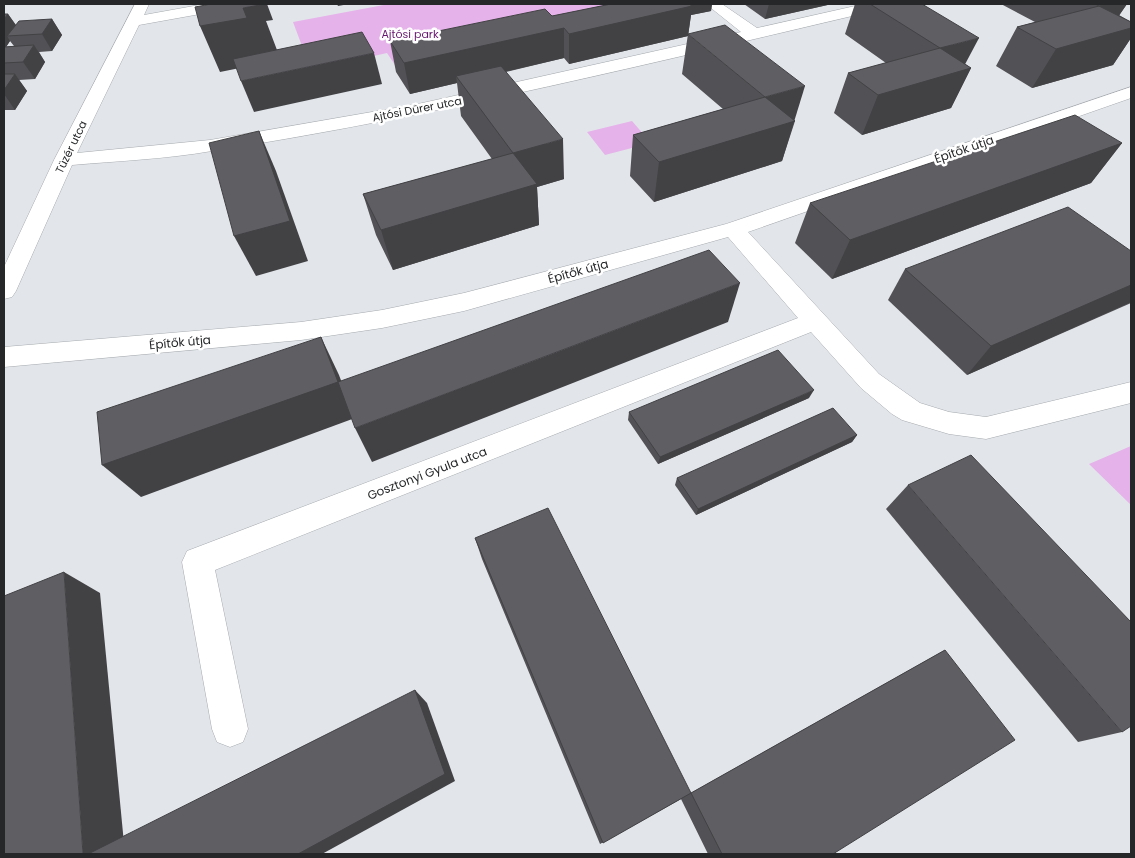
<svg xmlns="http://www.w3.org/2000/svg" width="1135" height="858" font-family="Poppins,sans-serif">
<style>
.green{fill:#e5b2e9}
.lines{fill:none;stroke-linecap:round;stroke-linejoin:round}
.minor-casing{stroke:#a6aaae;stroke-width:1}
.minor{fill:#fff;fill-rule:evenodd}
.wall{fill:#525155;fill-rule:evenodd}
.shaded-wall{fill:#424245}
.building{fill:#5f5e63;stroke:#424245}
.labels{text-anchor:middle;dominant-baseline:central;stroke-width:5;stroke-linejoin:round;paint-order:stroke}
.far-park-label{font-size:11px;fill:#67166f;stroke:#fff}
.far-street-label{font-size:11px;fill:#262729;stroke:#fff}
.street-label{font-size:12px;fill:#262729;stroke:#fff}
</style>
<rect width="100%" height="100%" fill="#e2e6eb"/>
<g class="green">
<polygon points="389,4 639,4 658,19 397,68 387,53 311,70 293,22"/>
<polygon points="632,121 651,143 605,155 587,132"/>
<polygon points="1131,446 1131,505 1089,464"/>
</g>
<g class="lines">
<g class="minor-casing">
<g id="minor">
<path d="M 135,4 L 149,4 L 144,15 L 205,4 L 236,4 L 233,7 L 228,9 L 139,25 L 77,153 L 210,140 L 418,104 L 741,32 L 706,4 L 722,4 L 757,28 L 864,4 L 890,4 L 887,7 L 882,9 C 660,61 438,116 212,151 C 166,159 118,161 72,165 L 16,291 L 12,297 L 4,299 L 4,267 L 54,160 Z"/>
<polygon points="1131,87 1131,98 748,232 879,374 920,403 949,412 986,417 1131,382 1131,403 986,439 949,434 902,420 892,414 861,388 811,332 215,570 248,729 243,742 230,747 217,742 212,729 182,562 187,551 798,318 728,237 464,311 382,328 301,340 4,367 4,347 301,322 382,310 464,293 726,224"/>
</g>
</g>
<use href="#minor" class="minor"/>
</g>
<g class="wall">
<polygon points="611,4 712,4 711,11 691,15 688,36 569,64 564,58 506,72 564,179 537,187 539,225 393,270 376,235 363,194 492,159 461,116 457,83 410,94 396,72 390,41 552,16"/>
<polygon points="744,4 832,4 765,19"/>
<polygon points="855,4 922,4 965,64 971,68 951,108 862,135 834,113 848,73 886,63 845,34"/>
<polygon points="1001,4 1127,4 1119,15 1131,22 1131,38 1113,65 1032,88 996,66 1017,27 1035,22"/>
<path d="M 4,14 L 8,14 L 16,25 L 52,19 L 62,35 L 52,51 L 39,52 L 45,62 L 35,79 L 19,80 L 27,91 L 15,110 L 4,110 ZM 10,41 L 14,46 L 6,47 Z"/>
<polygon points="688,34 795,121 782,161 654,202 630,176 633,135 723,109 682,74"/>
<polygon points="1122,143 1091,183 832,279 795,243 810,203"/>
<polygon points="1131,251 1131,303 967,375 888,300 905,269"/>
<polygon points="809,398 658,464 628,420 629,412"/>
<polygon points="857,435 852,442 696,515 675,485 677,478"/>
<polygon points="908,485 1122,732 1078,742 886,509"/>
<polygon points="475,538 691,793 945,650 833,854 708,854 681,799 600,844 482,559"/>
</g>
<g class="shaded-wall">
<polygon points="260,4 267,4 273,20 266,21 277,50 264,63 220,72 200,26 243,8"/>
<polygon points="337,4 349,4 338,6"/>
<polygon points="678,4 712,4 711,11 691,15 688,36 569,64 569,34"/>
<polygon points="769,4 832,4 765,19"/>
<polygon points="1107,4 1127,4 1106,35 1131,28 1131,38 1113,65 1032,88 1056,49 1099,6"/>
<polygon points="8,14 19,30 7,36 10,41 4,50 4,19"/>
<polygon points="52,19 62,35 52,51 42,34"/>
<polygon points="564,28 564,58 460,82 456,76 457,83 410,94 404,63"/>
<polygon points="979,38 962,70 971,68 951,108 862,135 878,95 940,48"/>
<polygon points="34,45 45,62 35,79 23,62"/>
<polygon points="374,53 382,84 254,112 241,81"/>
<polygon points="15,74 27,91 15,110 4,94 4,90"/>
<polygon points="805,86 782,161 654,202 659,162 765,97"/>
<polygon points="259,131 276,171 308,261 256,276 234,236"/>
<polygon points="563,139 564,179 537,187 539,225 393,270 381,230 513,153"/>
<polygon points="1122,143 1091,183 832,279 850,240"/>
<polygon points="740,283 728,322 372,462 355,428"/>
<polygon points="1131,285 1131,302 967,375 991,346"/>
<polygon points="321,337 339,375 355,418 141,497 102,465"/>
<polygon points="814,390 809,398 658,464 660,457"/>
<polygon points="857,435 852,442 696,515 698,509"/>
<polygon points="64,572 100,593 125,854 83,854"/>
<polygon points="415,690 427,703 455,781 322,854 298,854"/>
</g>
<g class="building">
<polygon points="211,4 260,4 260,5 243,8 247,18 200,26 195,7"/>
<polygon points="611,4 689,4 692,6 569,34 564,28 404,63 390,41 545,9 552,16"/>
<polygon points="870,4 922,4 979,38 940,48"/>
<polygon points="1095,4 1107,4 1099,6 1131,22 1131,28 1056,49 1017,27 1099,6"/>
<polygon points="4,14 8,14 4,19"/>
<polygon points="52,19 42,34 7,36 19,21"/>
<polygon points="725,25 805,86 765,97 688,34"/>
<polygon points="362,32 374,53 241,81 233,59"/>
<polygon points="34,45 23,62 4,63 4,47"/>
<polygon points="940,48 971,68 878,95 848,73"/>
<polygon points="501,66 563,139 513,153 537,184 381,230 363,194 513,153 456,76"/>
<polygon points="4,74 15,74 4,90"/>
<polygon points="765,97 795,121 659,162 633,135"/>
<polygon points="1075,115 1122,143 850,240 810,203"/>
<polygon points="259,131 290,221 234,236 209,143"/>
<polygon points="1068,207 1131,251 1131,285 991,346 905,269"/>
<polygon points="709,250 740,283 355,428 338,382"/>
<polygon points="321,337 338,382 102,465 97,412"/>
<polygon points="778,350 814,390 660,457 629,412"/>
<polygon points="833,408 857,435 698,509 677,478"/>
<polygon points="971,455 1131,622 1131,726 1122,732 908,485"/>
<polygon points="548,508 691,793 603,843 475,538"/>
<polygon points="64,572 83,854 4,854 4,596"/>
<polygon points="945,650 1015,740 833,854 722,854 691,793"/>
<polygon points="415,690 445,774 298,854 88,854"/>
</g>
<g class="labels">
<g class="far-park-label">
<text x="410" y="34">Ajtósi park</text>
</g>
<g class="far-street-label">
<text transform="translate(417 109) rotate(-11)">Ajtósi Dürer utca</text>
<text transform="translate(71 147) rotate(-64)">Tüzér utca</text>
</g>
<g class="street-label">
<text transform="translate(964 149) rotate(-19)">Építők útja</text>
<text transform="translate(578 271) rotate(-15)">Építők útja</text>
<text transform="translate(180 342) rotate(-5)">Építők útja</text>
<text transform="translate(427 473) rotate(-21)">Gosztonyi Gyula utca</text>
</g>
</g>
<rect width="1135" height="858" fill="none" stroke="#262729" stroke-width="10"/>
</svg>
